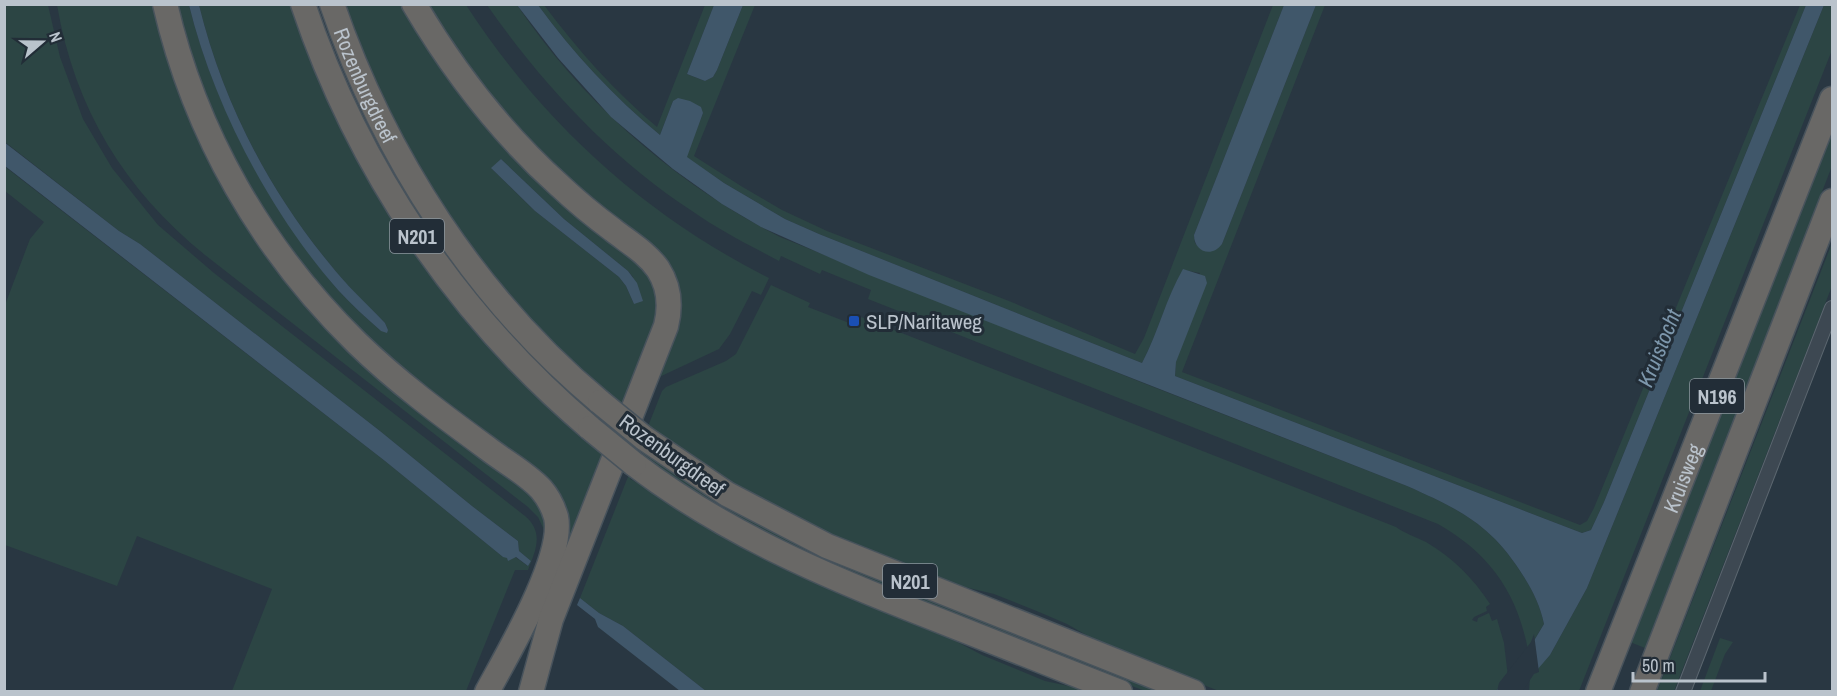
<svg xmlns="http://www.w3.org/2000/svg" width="1837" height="696" font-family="'Archivo Narrow',sans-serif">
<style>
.green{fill:#2c4544;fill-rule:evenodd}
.water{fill:#40576a}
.pier{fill:#293742}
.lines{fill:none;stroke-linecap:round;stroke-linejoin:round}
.minor-casing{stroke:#5b666f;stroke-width:16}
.trunk-casing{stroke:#48535c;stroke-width:27}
.minor{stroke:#3d4852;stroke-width:14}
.trunk{stroke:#696866;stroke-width:24}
.trunk-bridge-casing{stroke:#48535c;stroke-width:27;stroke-linecap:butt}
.trunk-bridge{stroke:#696866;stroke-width:24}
.transit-dot{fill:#1a4fb4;stroke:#222d37;stroke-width:2}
.labels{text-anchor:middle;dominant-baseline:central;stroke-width:6;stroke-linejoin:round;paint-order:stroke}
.shield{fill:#222d37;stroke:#8c969f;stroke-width:1.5}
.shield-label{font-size:20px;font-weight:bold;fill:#bac3cc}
.street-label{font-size:21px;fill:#bac3cc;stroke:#222d37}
.poi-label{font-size:21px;fill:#bac3cc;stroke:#222d37;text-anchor:start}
.water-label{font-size:22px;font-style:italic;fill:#7d97ac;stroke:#222d37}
</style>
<rect width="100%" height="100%" fill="#293742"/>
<g class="green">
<path d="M 5,5 L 48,5 L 60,57 L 83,119 L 112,168 L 158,225 L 214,273 L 525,516 C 544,532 536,550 528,570 L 515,570 L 466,691 L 232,691 L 272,589 L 137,536 L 117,586 L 5,545 L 5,305 L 30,239 L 44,222 L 5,191 L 4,166 L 385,461 L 503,557 L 515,557 L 528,566 L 531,561 L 519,551 L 518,541 L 472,506 L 380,431 L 140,244 L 119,231 L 5,142 Z"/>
<path d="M 57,5 L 160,5 L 273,254 L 520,480 L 547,516 L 545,532 L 538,517 L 528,507 L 205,255 C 124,189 75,109 57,5 Z"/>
<path d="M 171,5 L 189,5 C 207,78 239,145 279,208 C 297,236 316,265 338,290 C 351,304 366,318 381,331 L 388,330 L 385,323 C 366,304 346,285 329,263 C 267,188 222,99 199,5 L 294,5 L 346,133 L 580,437 L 586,442 L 606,390 L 578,369 L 500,286 L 445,213 L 381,101 L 342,5 L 408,5 L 601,227 L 654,280 L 661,312 L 560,582 L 564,533 L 473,431 L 327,304 L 226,156 ZM 501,159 L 564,219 L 628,271 L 633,277 L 634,304 L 626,286 L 619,277 L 535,211 L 492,169 Z"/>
<path d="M 420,5 L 466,5 C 543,123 644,215 769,278 L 761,295 L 752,291 L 730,334 L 719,349 L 655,379 L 676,297 L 536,156 Z"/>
<path d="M 487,5 L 517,5 C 582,102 676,184 780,237 L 1143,383 L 1407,486 C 1461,510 1492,525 1524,577 C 1533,591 1541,608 1544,624 L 1528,650 C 1517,592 1489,553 1438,524 L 868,299 L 871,290 L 822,270 L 820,274 L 781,256 L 779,261 C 749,245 719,230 692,211 C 610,157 543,85 487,5 Z"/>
<path d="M 538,5 L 544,5 C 578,50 614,91 657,127 L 705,5 L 714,5 L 687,74 L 705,81 L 713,77 L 717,70 L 743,5 L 755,5 L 694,156 L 741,186 L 782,210 L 827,231 L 1009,301 L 1135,354 L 1144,338 L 1273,5 L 1284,5 L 1194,235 L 1195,243 L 1202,250 L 1222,244 L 1316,5 L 1325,5 L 1182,372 L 1580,525 L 1587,521 L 1594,508 L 1800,5 L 1806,5 L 1604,502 L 1591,530 L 1582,533 L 1175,376 L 1176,362 L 1200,273 L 1183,270 C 1166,299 1158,333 1142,363 L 819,234 L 785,219 L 724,183 L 686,157 L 703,113 L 673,101 L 660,135 C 614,97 573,53 538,5 Z"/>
<polygon points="1824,5 1832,5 1832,50 1579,691 1529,692 1530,676 1550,655 1587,588"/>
<polygon points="1832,126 1832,166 1645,648 1630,642"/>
<polygon points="1832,243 1832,286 1674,691 1657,691"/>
<path d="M 771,285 L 810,303 L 808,307 L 857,326 L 861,317 L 1396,527 C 1404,533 1416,537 1426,542 C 1453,558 1473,578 1490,604 L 1486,607 L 1487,611 L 1474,617 L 1472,620 L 1477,622 L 1478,618 L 1489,613 L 1492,621 L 1497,619 L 1504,643 L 1508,677 L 1496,691 L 1219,691 L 1109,648 L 1067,624 L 1039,612 L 994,594 L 948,583 L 853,547 L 744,493 L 650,428 L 630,479 L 931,628 L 982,655 L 1045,681 L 1092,691 L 706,691 L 623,626 L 599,613 L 580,598 L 662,391 L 666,387 L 726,361 L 736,354 Z"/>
<path d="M 644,453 L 653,457 L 1167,691 L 1145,691 C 974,624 792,566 643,455 Z"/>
<polygon points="1720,638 1733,642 1725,654 1711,691 1700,691"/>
</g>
<g class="water">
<path d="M 189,5 L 199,5 C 222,99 267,188 329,263 C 346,285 366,303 385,323 L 388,330 L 387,333 L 381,331 C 366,318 351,304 338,290 C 270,213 213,104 189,5 Z"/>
<path d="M 517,5 L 538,5 C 573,53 614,97 660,135 L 673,101 L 678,98 L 690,101 L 701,107 L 703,113 L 687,157 L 724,183 L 785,219 L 819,234 L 1142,363 C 1158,333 1166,298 1183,269 L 1205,276 L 1207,283 L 1176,362 L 1175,376 L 1582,533 L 1591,530 L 1604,502 L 1806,5 L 1824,5 L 1587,588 L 1550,655 L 1518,692 L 1496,691 L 1535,639 L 1544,624 C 1541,608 1533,591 1524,577 C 1492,525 1461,510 1407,486 L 869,275 L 761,227 L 722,204 L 673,169 L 611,117 L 558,58 Z"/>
<polygon points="714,5 743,5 717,70 713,77 705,81 687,74"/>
<path d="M 1284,5 L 1316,5 L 1222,244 C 1212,258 1194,252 1194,235 Z"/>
<polygon points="4,142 119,231 140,244 380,431 472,506 518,541 519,551 531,561 528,566 516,557 508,561 507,558 503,557 385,461 5,166"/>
<polygon points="501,159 564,219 628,271 637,283 643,301 634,304 626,286 619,277 535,211 491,168"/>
<polygon points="580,598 599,613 623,626 706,691 680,691 598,627 595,619 577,605"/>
</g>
<polygon class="pier" points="1534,634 1539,672 1534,674 1522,692 1497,691 1499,683 1531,642"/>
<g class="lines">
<g class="minor-casing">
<polyline id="minor" points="1683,692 1832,308"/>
</g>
<g class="trunk-casing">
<g id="trunk">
<path d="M 165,4 C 195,134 262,250 357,343 C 397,382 442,415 487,448 C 505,462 526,473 541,489 C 548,497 553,507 556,517 C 565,557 507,655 487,692"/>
<path d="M 303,4 C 358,169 458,316 590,428"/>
<path id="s1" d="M 332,4 C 384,156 476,299 600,402"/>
<path d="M 414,4 C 454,72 502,134 560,186 C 577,202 594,216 613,230 C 628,242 646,252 658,269 C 669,286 671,306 666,326 L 551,619 L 531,692"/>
<polyline points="644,438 727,494 827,546 1193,692"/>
<path d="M 634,464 C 724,533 827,577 933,618 C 995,642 1057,667 1120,692"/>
<path id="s2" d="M 1598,692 L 1832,99"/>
<polyline points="1642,692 1832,201"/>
</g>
</g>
<use href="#minor" class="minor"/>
<use href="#trunk" class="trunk"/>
<g class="trunk-bridge-casing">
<g id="trunk-bridge">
<polyline points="600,402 644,438"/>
<polyline points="590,428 634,464"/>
</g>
</g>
<use href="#trunk-bridge" class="trunk-bridge"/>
</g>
<rect class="transit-dot" x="848" y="315" width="12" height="12" rx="3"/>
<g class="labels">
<g class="shield">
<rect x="390" y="219" width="54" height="34" rx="4.5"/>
<rect x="1690" y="379" width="54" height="34" rx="4.5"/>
<rect x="883" y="564" width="54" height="34" rx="4.5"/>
</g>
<g class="shield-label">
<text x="417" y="236">N201</text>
<text x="1717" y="396">N196</text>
<text x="910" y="581">N201</text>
</g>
<g class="street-label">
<text stroke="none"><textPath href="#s1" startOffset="88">Rozenburgdreef</textPath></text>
<text transform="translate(672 455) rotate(36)">Rozenburgdreef</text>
<text stroke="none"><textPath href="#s2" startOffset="230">Kruisweg</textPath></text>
</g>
<g class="poi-label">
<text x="866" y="321">SLP/Naritaweg</text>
</g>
<g class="water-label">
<text transform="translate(1659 348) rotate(-68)">Kruistocht</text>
</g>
</g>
<rect width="1837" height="696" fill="none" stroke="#bac3cc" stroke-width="12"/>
<g transform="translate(42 42) rotate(70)" stroke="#222d37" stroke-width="4.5" paint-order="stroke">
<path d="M0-4.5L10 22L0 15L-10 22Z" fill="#bac3cc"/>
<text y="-9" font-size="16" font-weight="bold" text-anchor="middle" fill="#bac3cc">N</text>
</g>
<path d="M1633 672v9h132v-9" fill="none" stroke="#bac3cc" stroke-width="3"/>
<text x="1642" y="672" font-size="18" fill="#bac3cc" stroke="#222d37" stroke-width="4.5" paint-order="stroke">50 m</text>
</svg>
